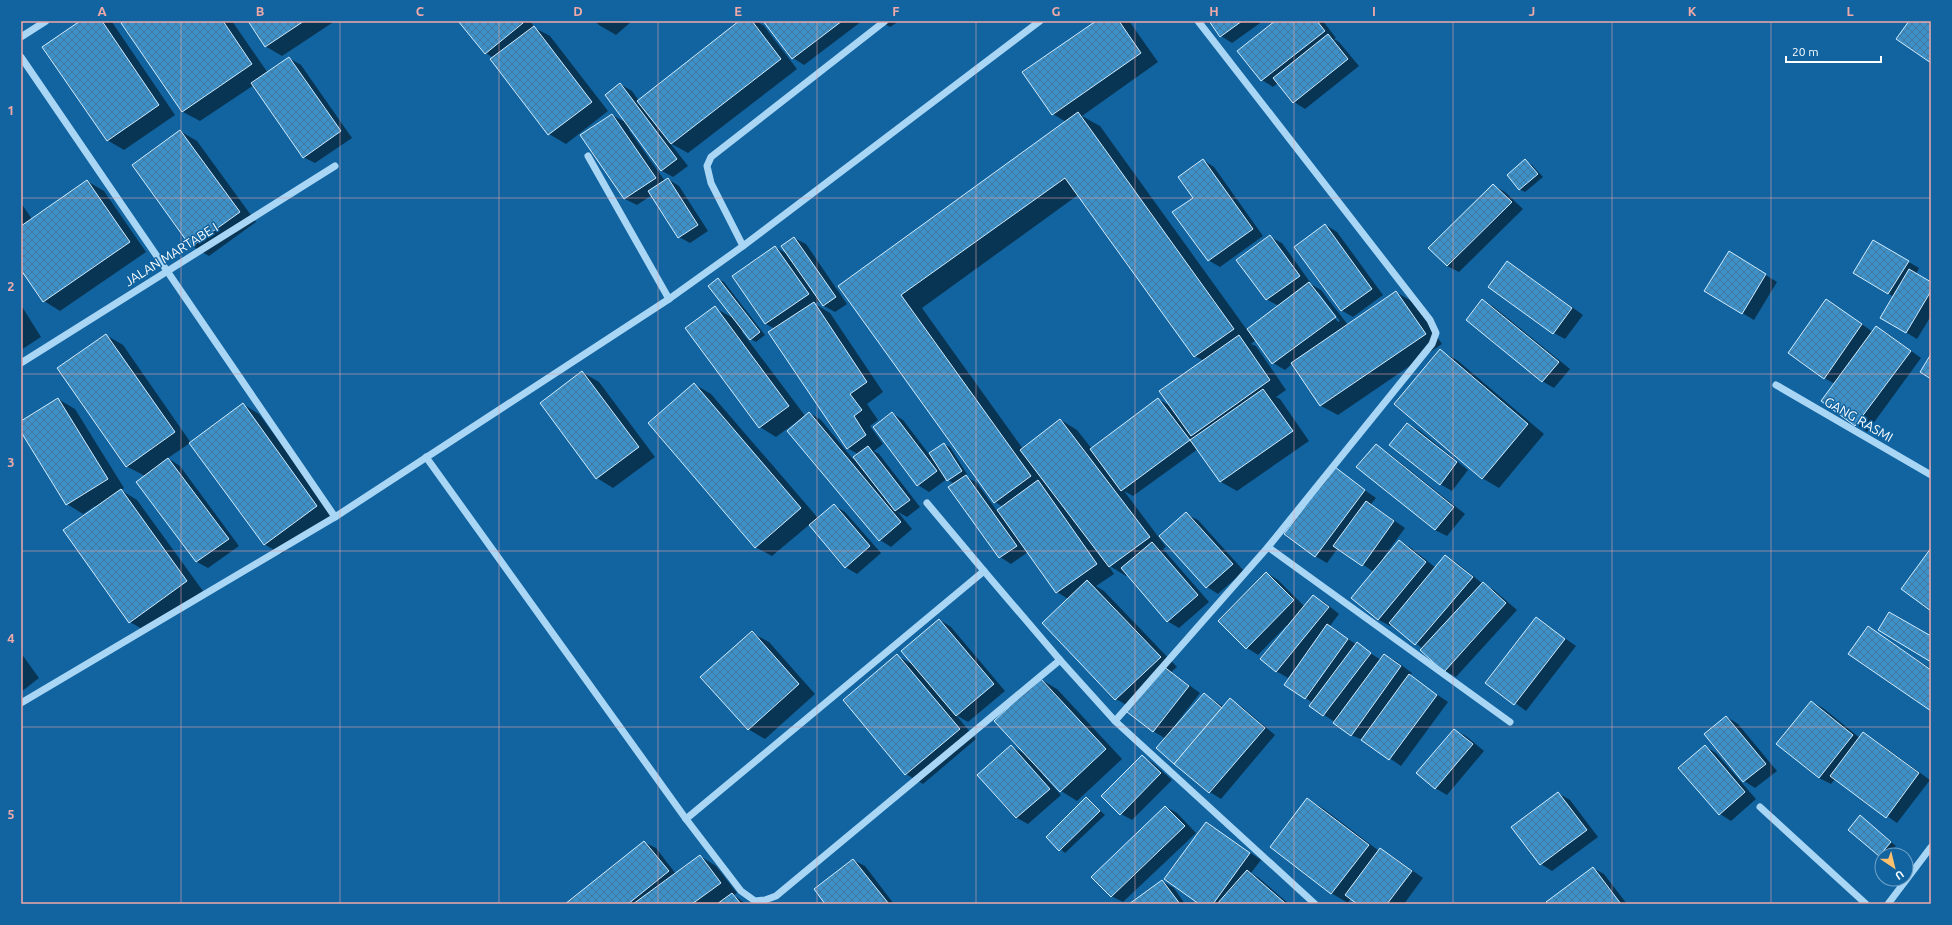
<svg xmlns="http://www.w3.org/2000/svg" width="1952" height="925" font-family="Ubuntu,sans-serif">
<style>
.shadow{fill:#0007;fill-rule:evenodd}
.building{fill:url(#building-cross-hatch);stroke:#d2ecfe}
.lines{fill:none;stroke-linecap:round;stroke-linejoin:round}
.minor{stroke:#a9d6f5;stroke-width:7}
.grid{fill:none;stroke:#efa9a9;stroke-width:1;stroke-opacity:0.55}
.labels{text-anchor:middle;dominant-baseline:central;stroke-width:3;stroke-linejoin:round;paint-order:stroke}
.street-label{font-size:13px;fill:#fff;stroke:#1164a0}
.neatline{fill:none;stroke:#efa9a9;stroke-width:1.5}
.grid-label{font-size:13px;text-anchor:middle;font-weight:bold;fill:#efa9a9}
</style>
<defs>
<pattern id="building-cross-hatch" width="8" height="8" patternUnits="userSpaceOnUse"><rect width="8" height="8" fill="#3e90c8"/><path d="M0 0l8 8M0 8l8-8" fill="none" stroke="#43789d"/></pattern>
</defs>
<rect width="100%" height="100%" fill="#1164a0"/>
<g class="shadow">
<polygon points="82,21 112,22 175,115 124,150 107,140"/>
<polygon points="126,21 232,21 268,73 289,58 301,65 352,138 315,163 303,157 254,85 200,121 183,112 123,23"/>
<polygon points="249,21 335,21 282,56 265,46"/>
<polygon points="460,21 530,21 535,28 550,36 608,111 566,144 549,134 491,59 493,58 486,53"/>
<polygon points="595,21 632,21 616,35 599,25"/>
<polygon points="741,21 756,21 764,26 797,69 688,153 670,143 688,166 673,177 662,171 631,129 629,130 665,181 668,179 679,186 708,231 690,243 679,237 652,195 637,205 625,199 582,136 612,115 627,123 620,84 632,91 639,101"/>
<polygon points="765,21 862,21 804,65 793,58"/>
<polygon points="880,21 899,21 890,27"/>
<path d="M 1097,21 L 1129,21 L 1158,62 L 1082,116 L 1100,126 L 1247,330 L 1279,306 L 1266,299 L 1270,237 L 1282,243 L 1310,282 L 1309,283 L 1321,290 L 1348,325 L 1396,292 L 1413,302 L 1442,344 L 1338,415 L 1321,406 L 1292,364 L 1285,370 L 1273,363 L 1256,340 L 1251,344 L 1256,346 L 1286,390 L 1276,397 L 1280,399 L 1309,441 L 1237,491 L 1221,482 L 1198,449 L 1133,496 L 1124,491 L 1166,547 L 1163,549 L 1209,602 L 1179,628 L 1167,621 L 1128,575 L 1126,576 L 1108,565 L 1114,574 L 1096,586 L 1104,591 L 1177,667 L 1171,672 L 1200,693 L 1172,729 L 1173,730 L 1204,694 L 1224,707 L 1230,700 L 1241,706 L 1275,735 L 1221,799 L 1210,792 L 1166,739 L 1153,731 L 1132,708 L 1116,699 L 1044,623 L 1068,599 L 1057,592 L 1028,552 L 1011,564 L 1000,557 L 954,484 L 947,479 L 929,492 L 918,485 L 874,427 L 892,413 L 903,420 L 929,454 L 944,444 L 950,447 L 967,474 L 965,476 L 977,483 L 997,511 L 1003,507 L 995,502 L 839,286 L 1066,122 L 1053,114 ZM 1078,195 L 1195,356 L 1204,361 L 1172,407 L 1158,399 L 1092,449 L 1077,430 L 1061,420 L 1023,449 L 922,308 ZM 1315,292 L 1318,292 L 1340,321 L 1338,322 Z"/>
<polygon points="1210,21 1263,21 1232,43 1221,36"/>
<polygon points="1277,21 1323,21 1336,38 1334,39 1339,42 1359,66 1305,109 1294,102 1278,83 1273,87 1262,80"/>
<polygon points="180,131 197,141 256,222 209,256 192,246 133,165"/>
<polygon points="1203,160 1214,167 1263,236 1220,267 1208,260 1194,198"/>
<polygon points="1525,161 1531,164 1543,177 1525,192 1519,189"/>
<polygon points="87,181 104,191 146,252 60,311 44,301 21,268 21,203 32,219"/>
<polygon points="1493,185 1505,192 1523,209 1459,272 1447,266"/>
<polygon points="1326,225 1337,232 1383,295 1353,317 1341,310"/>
<polygon points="794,238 806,244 847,304 835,312 824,306 820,300 815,304 830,313 883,392 867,404 878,420 870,426 883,444 874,451 879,454 920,507 907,517 898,512 912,529 891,547 880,540 789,431 804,418 803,417 776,437 760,427 715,308 735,319 718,279 724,282 765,335 756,342 750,339 744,330 742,332 806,417 810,413 821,420 853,459 858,454 847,448 775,329 766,324 733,277 775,247 789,255"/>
<polygon points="1873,241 1919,268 1916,274 1931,283 1931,316 1917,339 1882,318 1894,297 1854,273"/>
<polygon points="1740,259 1777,282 1754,320 1705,291"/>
<polygon points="1508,262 1583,315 1565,339 1554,333"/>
<polygon points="1483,300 1494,307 1570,369 1554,388 1542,381"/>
<polygon points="21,305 41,337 21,350"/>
<polygon points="1837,307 1873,332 1876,327 1888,334 1921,358 1867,432 1822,400 1835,384 1824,378"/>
<polygon points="106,335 123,345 191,443 243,404 259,414 334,515 281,554 264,544 190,443 168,458 180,466 239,546 208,568 197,562 138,482 145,476 126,466"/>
<polygon points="1440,351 1457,360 1544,434 1499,488 1482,478"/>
<polygon points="582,372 599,382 655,457 613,488 597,478"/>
<polygon points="694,384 711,394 818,518 834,505 845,512 881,553 857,574 845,567 809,525 772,556 755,547"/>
<polygon points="58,399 75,409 124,488 121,490 137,500 203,591 147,632 130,622 64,530 96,508 95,506 83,514 67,504 21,430 21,423"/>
<polygon points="1407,424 1419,430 1468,470 1452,491 1440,484"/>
<polygon points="1376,445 1387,452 1465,514 1447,536 1435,530"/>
<polygon points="1335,469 1376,498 1371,504 1405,528 1383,558 1384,560 1400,541 1411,548 1436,568 1446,556 1457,563 1483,584 1494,590 1517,610 1456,677 1445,671 1423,649 1392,624 1390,626 1379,620 1353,598 1374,572 1338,548 1327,563 1315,556"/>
<polygon points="1186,514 1198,520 1244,571 1218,594 1207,587 1161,536"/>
<polygon points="1267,573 1278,580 1304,606 1313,596 1324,602 1339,614 1329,627 1381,660 1385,655 1396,661 1412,673 1410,676 1448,702 1401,766 1363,740 1351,735 1335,722 1324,715 1313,703 1286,685 1296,669 1295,668 1288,678 1276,671 1287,625 1258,655 1247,648"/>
<polygon points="1536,618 1576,646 1526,711 1487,682"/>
<polygon points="940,620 951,627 1005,691 968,722 956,715 976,739 923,784 906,774 897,656 914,665"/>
<polygon points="752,633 769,642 815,694 765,739 748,729"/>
<polygon points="1879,634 1931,669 1931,710"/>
<polygon points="21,653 39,678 21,692"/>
<polygon points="1040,679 1057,689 1122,759 1077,801 1061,791 1044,773 1043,775 1061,795 1028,824 1017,818 979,775 1011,746 1025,754"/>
<polygon points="1812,702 1823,708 1860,738 1863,733 1875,740 1930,780 1897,823 1835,779 1831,784 1819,778"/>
<polygon points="1727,717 1738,724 1777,771 1755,788 1744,781 1705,734"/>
<polygon points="1454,730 1466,736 1484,751 1447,795 1435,788"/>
<polygon points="1705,746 1716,753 1756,799 1731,821 1720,814 1680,768"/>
<polygon points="1142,756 1153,763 1172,780 1132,820 1121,814"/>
<polygon points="1558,793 1570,800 1598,837 1552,871 1541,864"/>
<polygon points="1086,798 1105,815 1065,853 1047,837"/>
<polygon points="1308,799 1324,809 1379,851 1380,849 1392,856 1423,878 1404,904 1359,904 1351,898 1348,903 1331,893"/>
<polygon points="1166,807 1177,813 1196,833 1123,902 1111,896"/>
<polygon points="1860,817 1896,846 1888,855 1882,855 1882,857 1879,856"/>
<polygon points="1206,823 1261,860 1251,873 1259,878 1289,904 1201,904"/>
<polygon points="644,842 656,848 676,874 700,856 716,866 737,893 734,895 746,904 566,904"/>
<polygon points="853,860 865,866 894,904 827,904"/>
<polygon points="1593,868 1604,874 1627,904 1549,904"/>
<polygon points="1162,881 1174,888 1185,904 1131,904"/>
</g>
<g class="building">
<polygon points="80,21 102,21 159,105 107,141 42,47"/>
<polygon points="124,21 223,21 252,64 182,112 121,23"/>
<polygon points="248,21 304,21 265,47"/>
<polygon points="458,21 522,21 523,23 485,54"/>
<polygon points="739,21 752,21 781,59 671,144 637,101"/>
<polygon points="763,21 842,21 792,59"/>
<polygon points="1096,21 1119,21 1141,53 1052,115 1022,72"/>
<polygon points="1209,21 1242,21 1220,37"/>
<polygon points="1275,21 1317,21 1325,31 1261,81 1237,51"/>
<polygon points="1909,21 1931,21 1931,63 1896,39"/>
<polygon points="534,26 592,102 548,135 490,59"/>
<polygon points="1328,34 1348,59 1293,103 1273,78"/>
<polygon points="289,57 341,131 303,158 251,83"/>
<polygon points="620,83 677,159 661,171 605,95"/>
<polygon points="1078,112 1234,329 1194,357 1065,178 901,295 1031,476 994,503 838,286"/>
<polygon points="612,114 656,178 624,199 580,135"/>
<polygon points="180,130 240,212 191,247 132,165"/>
<polygon points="1203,159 1253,229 1208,261 1172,212 1193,198 1178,177"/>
<polygon points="1525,159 1538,174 1519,190 1507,175"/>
<polygon points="668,178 698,225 678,238 648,191"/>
<polygon points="87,180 130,242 43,302 21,270 21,226"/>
<polygon points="1493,184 1512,202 1447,266 1428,248"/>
<polygon points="1325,224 1372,289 1341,311 1294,247"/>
<polygon points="1270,235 1300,276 1266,300 1236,260"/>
<polygon points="794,237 836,297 823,306 781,246"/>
<polygon points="1873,240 1909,261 1888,294 1853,273"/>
<polygon points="775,246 809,294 765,324 732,276"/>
<polygon points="1729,251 1766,274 1742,314 1704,291"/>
<polygon points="1507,261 1572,308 1553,334 1488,287"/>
<polygon points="1909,269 1931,282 1931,291 1906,333 1880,318"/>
<polygon points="718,278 760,332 750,340 708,286"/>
<polygon points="1309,282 1336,317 1272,364 1247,329"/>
<polygon points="1396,291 1426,334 1320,406 1291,363"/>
<polygon points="1482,299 1559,362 1542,382 1466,320"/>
<polygon points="1826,299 1862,324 1824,379 1788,353"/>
<polygon points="814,302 867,382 850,394 862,410 854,416 866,435 847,449 768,332"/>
<polygon points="715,306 789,406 759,428 685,328"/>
<polygon points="1876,326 1911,351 1855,426 1821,401"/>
<polygon points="106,334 175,432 126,467 57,368"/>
<polygon points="1239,335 1270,380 1191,436 1159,391"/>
<polygon points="1440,349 1528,424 1482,479 1394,404"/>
<polygon points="1931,354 1931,379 1920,372"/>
<polygon points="582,371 639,447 596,479 540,403"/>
<polygon points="694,383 801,508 755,548 648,423"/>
<polygon points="1263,389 1293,431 1220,482 1190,440"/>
<polygon points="58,398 108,479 66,505 21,432 21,421"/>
<polygon points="1158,398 1190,440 1121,491 1090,449"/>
<polygon points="243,403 317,506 264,545 189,443"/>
<polygon points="809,412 901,522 879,541 787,431"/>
<polygon points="892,412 937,471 917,486 873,427"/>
<polygon points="1060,419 1150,537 1109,567 1020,450"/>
<polygon points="1407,423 1457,462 1440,485 1389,445"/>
<polygon points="944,443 962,471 947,481 929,453"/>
<polygon points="1376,444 1454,507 1435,530 1356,467"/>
<polygon points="868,446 910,500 895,511 853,457"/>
<polygon points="168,458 229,539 196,562 136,482"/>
<polygon points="1335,467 1365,490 1315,557 1284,534"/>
<polygon points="966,475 1017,546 999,558 948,487"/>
<polygon points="1038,480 1097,564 1056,593 997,510"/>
<polygon points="121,489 187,581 129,623 63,530"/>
<polygon points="1366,501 1394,521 1362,566 1333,546"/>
<polygon points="834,504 870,546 845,568 809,525"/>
<polygon points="1186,512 1233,564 1206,588 1159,536"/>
<polygon points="1399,540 1426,562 1378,620 1351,598"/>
<polygon points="1152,542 1198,595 1167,622 1121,568"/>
<polygon points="1931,548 1931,611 1901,589"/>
<polygon points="1445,555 1473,577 1415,645 1389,623"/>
<polygon points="1266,572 1294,600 1246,649 1218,621"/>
<polygon points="1087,580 1161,657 1115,700 1042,623"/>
<polygon points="1483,582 1506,603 1444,672 1420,650"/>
<polygon points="1313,595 1329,607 1276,672 1260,659"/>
<polygon points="1889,612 1931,636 1931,662 1878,630"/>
<polygon points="1536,617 1565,639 1514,705 1485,683"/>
<polygon points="939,619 994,684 956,716 901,651"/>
<polygon points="1327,624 1348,639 1305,699 1284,685"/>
<polygon points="1868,626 1931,670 1931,711 1848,654"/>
<polygon points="752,631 799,684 748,730 700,677"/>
<polygon points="1357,642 1371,653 1323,716 1309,706"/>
<polygon points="897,654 960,729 905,775 843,700"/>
<polygon points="1384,654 1401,666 1351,736 1333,723"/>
<polygon points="1163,666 1189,686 1153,732 1127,712"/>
<polygon points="1409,674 1437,695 1389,760 1361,740"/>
<polygon points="1040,678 1106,749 1060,792 994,721"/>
<polygon points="1204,693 1222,708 1174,764 1156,748"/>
<polygon points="1230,698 1265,728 1209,793 1174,764"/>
<polygon points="1811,701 1853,735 1819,778 1776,744"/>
<polygon points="1726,716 1766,764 1743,782 1704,734"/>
<polygon points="1454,729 1473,744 1435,789 1416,773"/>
<polygon points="1863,732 1919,773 1886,818 1830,776"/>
<polygon points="1011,745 1050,789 1016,818 977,775"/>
<polygon points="1705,745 1745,792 1719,815 1678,768"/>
<polygon points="1142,755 1161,773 1120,815 1101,796"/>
<polygon points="1558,792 1587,830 1540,865 1511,827"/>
<polygon points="1086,797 1100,811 1059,851 1046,837"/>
<polygon points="1307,798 1369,845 1331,894 1270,847"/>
<polygon points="1165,806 1185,826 1111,897 1091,877"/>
<polygon points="1860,815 1891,842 1879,856 1848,830"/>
<polygon points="1206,822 1250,853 1213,904 1199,904 1164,879"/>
<polygon points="644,841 669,871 628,904 565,904"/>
<polygon points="1380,848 1412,871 1387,904 1357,904 1345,895"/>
<polygon points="700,855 721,883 692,904 633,904"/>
<polygon points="853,859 889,904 825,904 814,889"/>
<polygon points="1593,867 1621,904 1548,904 1546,902"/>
<polygon points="1247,870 1285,903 1284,904 1217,904"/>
<polygon points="1162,880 1180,904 1129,904"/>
<polygon points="732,893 741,904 717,904"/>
</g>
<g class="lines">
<g class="minor">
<polyline points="21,37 46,21"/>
<polyline points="21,57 335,517"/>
<polyline points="588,156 669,299"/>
<polyline points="743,246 711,183 707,166 711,157 885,21"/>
<polyline points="21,363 335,166"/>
<polyline points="1776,385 1931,475"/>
<polyline points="426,457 686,819 741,891 755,901 765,900 776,896 1060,660 984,571"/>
<polyline points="1268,547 1510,722"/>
<polyline points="1060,660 1115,721 1268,547 1432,344 1436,333 1430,320 1198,21"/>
<polyline points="21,703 335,517 669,299 743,246 1040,21"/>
<polyline points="1115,721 1315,904"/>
<polyline points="1760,807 1866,904"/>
<polyline points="686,819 984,571 927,503"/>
<polyline points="1888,904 1931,847"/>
</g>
</g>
<path class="grid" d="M 181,21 L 181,904M 340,21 L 340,904M 499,21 L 499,904M 658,21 L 658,904M 817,21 L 817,904M 976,21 L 976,904M 1135,21 L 1135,904M 1294,21 L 1294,904M 1453,21 L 1453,904M 1612,21 L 1612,904M 1771,21 L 1771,904M 21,198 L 1931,198M 21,374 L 1931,374M 21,551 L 1931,551M 21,727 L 1931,727"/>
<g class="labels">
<g class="street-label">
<text transform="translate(171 254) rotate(-32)">JALAN MARTABE I</text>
<text transform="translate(1859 419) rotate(30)">GANG RASMI</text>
</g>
</g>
<rect width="1952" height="925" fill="none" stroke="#1164a0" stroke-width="44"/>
<g transform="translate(1894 867) rotate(145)"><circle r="19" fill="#1164a0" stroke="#70a2c6"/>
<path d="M0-3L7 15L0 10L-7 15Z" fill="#ffc06d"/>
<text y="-6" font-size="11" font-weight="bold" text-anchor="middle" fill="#ffffff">U</text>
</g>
<path d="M1786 56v6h95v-6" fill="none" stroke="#ffffff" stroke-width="2"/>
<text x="1792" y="56" font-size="12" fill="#ffffff" stroke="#1164a0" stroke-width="3" paint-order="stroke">20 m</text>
<rect x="22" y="22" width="1908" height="881" class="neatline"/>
<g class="grid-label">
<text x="102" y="16">A</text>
<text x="260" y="16">B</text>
<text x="420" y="16">C</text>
<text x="578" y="16">D</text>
<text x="738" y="16">E</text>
<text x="896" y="16">F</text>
<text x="1056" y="16">G</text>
<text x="1214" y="16">H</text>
<text x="1374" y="16">I</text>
<text x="1532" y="16">J</text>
<text x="1692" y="16">K</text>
<text x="1850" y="16">L</text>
<text x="11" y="115">1</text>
<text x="11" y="291">2</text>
<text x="11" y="467">3</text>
<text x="11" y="643">4</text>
<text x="11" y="819">5</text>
</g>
</svg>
